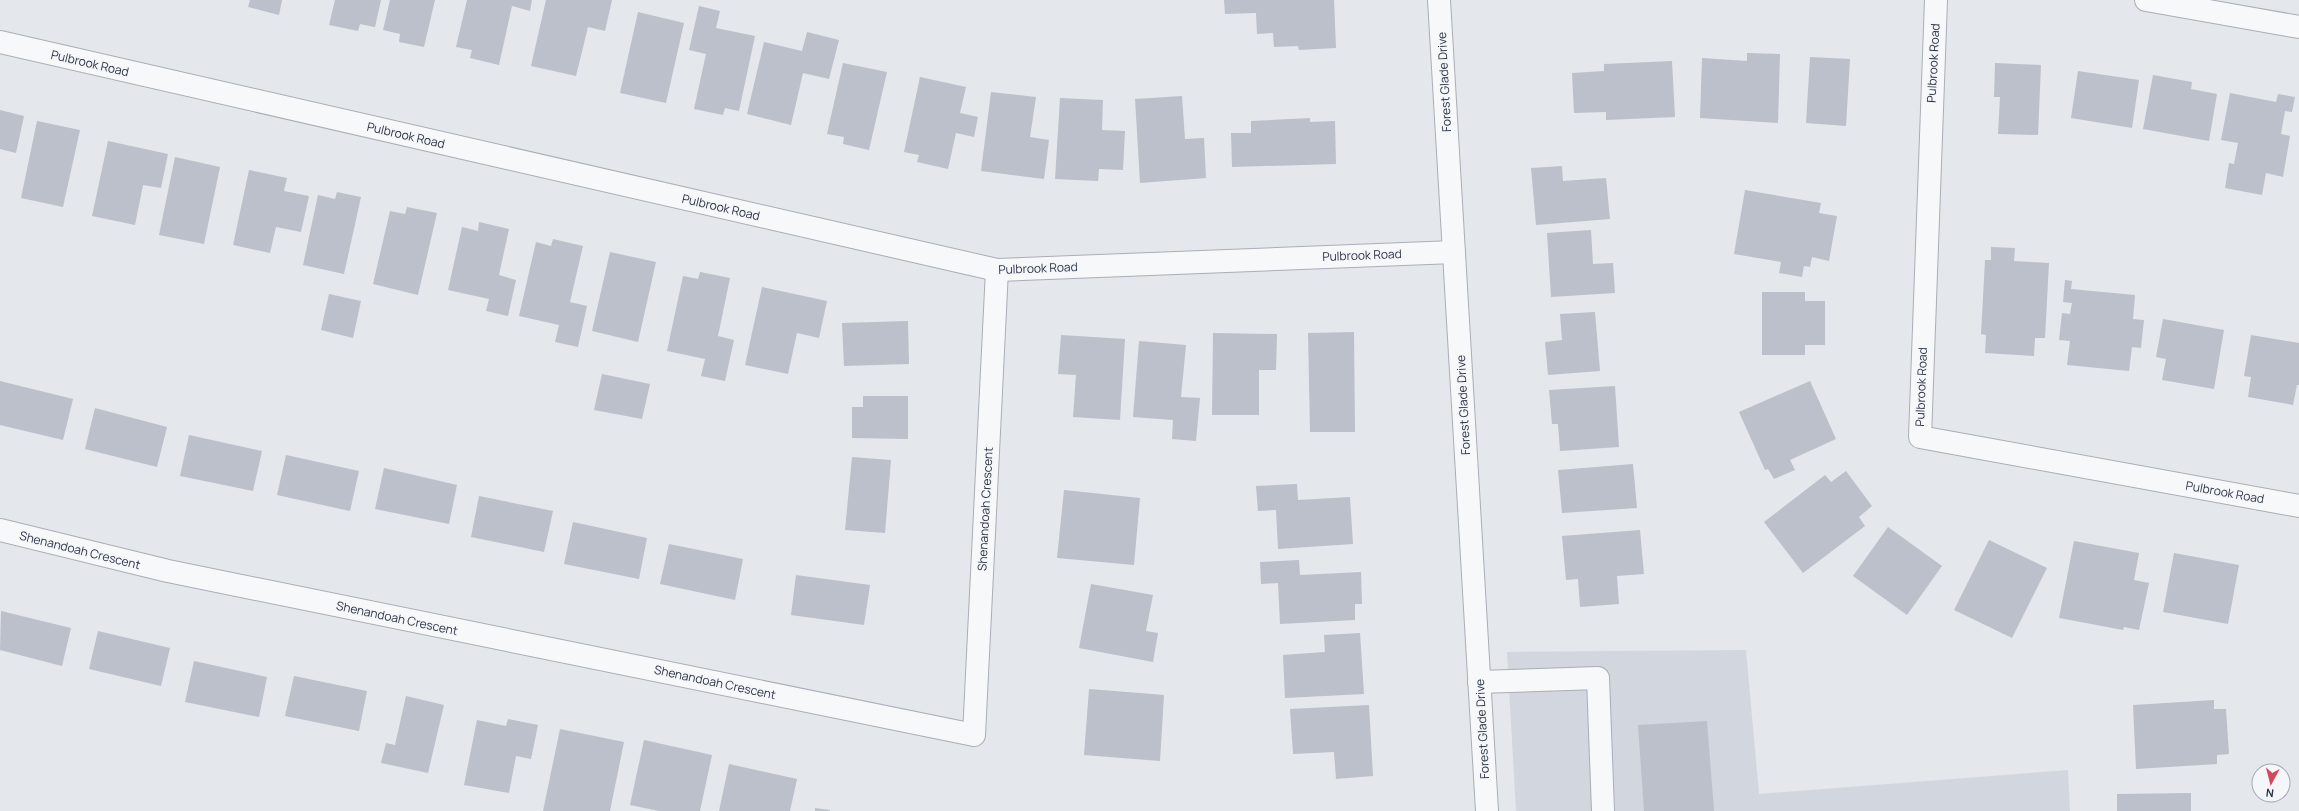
<svg xmlns="http://www.w3.org/2000/svg" width="2299" height="811" font-family="Manrope,sans-serif">
<style>
.built{fill:#d2d6de}
.building{fill:#bbc0ca}
.lines{fill:none;stroke-linecap:round;stroke-linejoin:round}
.minor-casing{stroke:#a9aeb7;stroke-width:24}
.minor{stroke:#f7f8fa;stroke-width:22}
.labels{text-anchor:middle;dominant-baseline:central;stroke-width:3;stroke-linejoin:round;paint-order:stroke}
.street-label{font-size:12px;fill:#2b3445;stroke:#f4f6f9}
</style>
<rect width="100%" height="100%" fill="#e4e7ec"/>
<polygon class="built" points="1746,650 1759,794 2068,770 2070,811 1516,811 1507,652"/>
<g class="building">
<polygon points="250,0 282,0 279,15 248,7"/>
<polygon points="335,0 381,0 375,27 360,24 358,31 329,25"/>
<polygon points="390,0 435,0 424,47 399,42 400,34 383,30"/>
<polygon points="467,0 532,0 530,11 512,6 499,65 470,58 472,50 456,47"/>
<polygon points="546,0 612,0 605,31 588,27 576,76 531,66"/>
<polygon points="1224,0 1334,0 1336,48 1299,50 1298,46 1274,47 1273,33 1257,34 1256,13 1225,14"/>
<polygon points="699,6 720,11 716,28 755,36 739,111 725,108 723,115 694,109 706,54 689,50"/>
<polygon points="638,12 684,23 666,103 620,93"/>
<polygon points="807,32 839,40 829,79 803,73 791,125 747,114 764,42 802,51"/>
<polygon points="1747,53 1780,54 1778,123 1700,118 1702,58 1747,61"/>
<polygon points="1810,57 1850,59 1846,126 1806,123"/>
<polygon points="1672,61 1675,117 1606,120 1606,112 1574,113 1572,73 1604,71 1604,64"/>
<polygon points="843,63 887,72 869,150 843,144 844,137 827,134"/>
<polygon points="1995,63 2041,65 2038,135 1998,134 2000,97 1994,97"/>
<polygon points="2078,71 2139,80 2132,128 2071,118"/>
<polygon points="2153,75 2192,82 2191,89 2217,94 2209,141 2143,129"/>
<polygon points="920,77 966,87 960,113 978,117 974,137 956,133 948,169 917,162 919,155 904,152"/>
<polygon points="991,92 1036,97 1030,137 1049,140 1044,179 981,171"/>
<polygon points="2230,93 2276,102 2278,94 2295,97 2292,112 2285,111 2281,134 2290,136 2283,177 2266,173 2262,195 2225,188 2229,163 2234,164 2238,143 2221,140"/>
<polygon points="1182,96 1185,139 1204,138 1206,178 1140,183 1135,99"/>
<polygon points="1060,98 1103,100 1102,130 1125,131 1123,170 1099,169 1098,181 1055,179"/>
<polygon points="0,110 24,116 16,153 0,149"/>
<polygon points="1310,118 1310,122 1335,121 1336,164 1232,167 1231,133 1251,133 1251,121"/>
<polygon points="37,121 80,130 63,207 21,198"/>
<polygon points="108,141 168,154 161,188 143,185 135,225 92,216"/>
<polygon points="175,157 220,167 204,244 159,235"/>
<polygon points="1562,166 1563,181 1606,178 1610,219 1536,225 1531,168"/>
<polygon points="249,170 287,178 284,191 309,196 301,232 276,227 270,253 233,245"/>
<polygon points="1745,190 1821,203 1819,213 1837,216 1829,261 1812,257 1810,267 1804,266 1802,277 1779,273 1781,262 1734,254"/>
<polygon points="337,192 361,197 344,274 303,265 318,195 335,199"/>
<polygon points="407,207 437,213 418,295 373,284 390,211 405,214"/>
<polygon points="479,222 509,229 499,275 516,280 508,316 486,311 489,299 448,290 462,227 478,231"/>
<polygon points="1591,230 1593,264 1613,263 1615,293 1551,297 1547,233"/>
<polygon points="553,239 583,246 570,302 587,306 578,347 555,342 559,325 519,316 536,242 551,246"/>
<polygon points="1991,247 2015,248 2014,261 2049,263 2045,338 2035,338 2034,356 1985,353 1986,335 1981,334 1985,260 1991,260"/>
<polygon points="610,252 656,262 638,342 592,331"/>
<polygon points="700,272 730,278 718,336 734,340 725,381 701,376 705,359 667,351 683,276 698,279"/>
<polygon points="2065,280 2072,281 2071,289 2135,295 2133,319 2144,320 2141,348 2132,347 2129,371 2067,365 2070,341 2059,340 2062,313 2070,314 2072,303 2063,302"/>
<polygon points="762,287 827,301 819,338 797,333 788,374 745,365"/>
<polygon points="1762,292 1805,292 1805,301 1825,301 1825,345 1805,345 1805,355 1762,355"/>
<polygon points="329,294 361,301 353,338 321,330"/>
<polygon points="1595,312 1600,371 1548,375 1545,342 1562,340 1560,314"/>
<polygon points="2163,319 2224,330 2214,389 2162,380 2166,359 2156,357"/>
<polygon points="908,321 909,364 844,366 842,323"/>
<polygon points="1354,332 1355,432 1310,432 1308,333"/>
<polygon points="1213,333 1277,334 1276,370 1259,370 1259,415 1212,415"/>
<polygon points="1061,335 1125,339 1120,420 1073,417 1076,375 1058,374"/>
<polygon points="2251,335 2299,343 2299,385 2297,385 2293,405 2248,397 2251,377 2244,376"/>
<polygon points="1139,341 1186,345 1181,397 1200,398 1196,441 1172,439 1173,420 1133,417"/>
<polygon points="602,374 650,384 642,419 594,410"/>
<polygon points="0,381 73,399 63,440 0,425"/>
<polygon points="1810,381 1836,439 1790,460 1795,470 1774,479 1768,469 1765,470 1739,412"/>
<polygon points="1615,386 1619,447 1560,451 1558,424 1552,424 1549,390"/>
<polygon points="863,396 908,396 908,439 852,438 852,407 863,407"/>
<polygon points="95,408 167,427 157,467 85,449"/>
<polygon points="189,435 262,451 253,491 180,476"/>
<polygon points="286,455 359,471 350,511 277,495"/>
<polygon points="852,457 891,460 885,533 845,530"/>
<polygon points="1633,464 1637,508 1562,513 1558,470"/>
<polygon points="384,468 457,485 449,524 375,509"/>
<polygon points="1846,471 1872,506 1859,517 1865,526 1803,573 1764,522 1825,475 1831,482"/>
<polygon points="1297,484 1298,500 1350,497 1353,544 1278,549 1276,510 1258,511 1256,486"/>
<polygon points="1064,490 1140,498 1134,565 1057,558"/>
<polygon points="479,496 553,511 544,552 471,537"/>
<polygon points="573,522 647,538 639,579 564,564"/>
<polygon points="1888,527 1942,566 1907,615 1853,576"/>
<polygon points="1640,530 1644,574 1617,576 1619,604 1580,607 1578,579 1566,580 1562,536"/>
<polygon points="1989,540 2047,568 2012,638 1954,610"/>
<polygon points="2074,541 2139,553 2134,580 2149,583 2139,630 2124,627 2123,630 2059,618"/>
<polygon points="669,544 743,559 735,600 660,584"/>
<polygon points="2174,553 2239,565 2228,624 2163,612"/>
<polygon points="1299,560 1300,575 1361,572 1362,604 1355,604 1355,620 1280,624 1278,583 1261,584 1260,562"/>
<polygon points="796,575 870,585 864,625 791,615"/>
<polygon points="1091,584 1153,595 1146,631 1158,633 1153,662 1079,648"/>
<polygon points="1,611 71,628 62,666 0,650"/>
<polygon points="98,631 170,648 161,686 89,669"/>
<polygon points="1360,633 1364,694 1285,698 1283,655 1325,652 1324,635"/>
<polygon points="194,661 267,677 259,717 185,702"/>
<polygon points="294,676 367,691 359,731 285,716"/>
<polygon points="1089,689 1164,695 1160,761 1084,755"/>
<polygon points="406,696 444,705 428,773 381,763 386,743 395,745"/>
<polygon points="2214,700 2214,709 2226,709 2229,754 2217,755 2217,764 2136,769 2133,705"/>
<polygon points="1369,705 1373,776 1336,779 1334,752 1293,754 1290,709"/>
<polygon points="508,719 538,725 531,759 516,756 509,793 464,785 477,720 506,726"/>
<polygon points="1707,721 1714,811 1644,811 1638,725"/>
<polygon points="560,729 624,742 610,811 543,811"/>
<polygon points="644,740 712,755 700,811 659,811 630,805"/>
<polygon points="729,764 797,779 790,811 719,811"/>
<polygon points="2191,793 2191,811 2117,811 2117,794"/>
<polygon points="815,808 830,810 830,811 815,811"/>
</g>
<g class="lines">
<g class="minor-casing">
<g id="minor">
<polyline points="1439,0 1487,811"/>
<polyline points="1936,0 1920,437 2299,506"/>
<polyline points="2146,0 2299,27"/>
<polyline points="0,42 997,270 1454,252"/>
<polyline points="0,530 168,571 974,735 997,270"/>
<polyline points="1479,682 1598,678 1603,811"/>
</g>
</g>
<use href="#minor" class="minor"/>
</g>
<g class="labels">
<g class="street-label">
<text transform="translate(90 63) rotate(13)">Pulbrook Road</text>
<text transform="translate(1933 63) rotate(-87)">Pulbrook Road</text>
<text transform="translate(1444 82) rotate(-93)">Forest Glade Drive</text>
<text transform="translate(406 135) rotate(13)">Pulbrook Road</text>
<text transform="translate(721 207) rotate(13)">Pulbrook Road</text>
<text transform="translate(1362 255) rotate(-2)">Pulbrook Road</text>
<text transform="translate(1038 268) rotate(-2)">Pulbrook Road</text>
<text transform="translate(1921 387) rotate(-88)">Pulbrook Road</text>
<text transform="translate(1463 405) rotate(-93)">Forest Glade Drive</text>
<text transform="translate(2225 492) rotate(10)">Pulbrook Road</text>
<text transform="translate(985 509) rotate(-87)">Shenandoah Crescent</text>
<text transform="translate(80 550) rotate(14)">Shenandoah Crescent</text>
<text transform="translate(397 618) rotate(12)">Shenandoah Crescent</text>
<text transform="translate(715 682) rotate(12)">Shenandoah Crescent</text>
<text transform="translate(1482 729) rotate(-93)">Forest Glade Drive</text>
</g>
</g>
<g transform="translate(2271 783) rotate(187)"><circle r="19" fill="#f4f6f9" stroke="#a4a8b1"/>
<path d="M0-3L7 15L0 10L-7 15Z" fill="#d1495b"/>
<text y="-6" font-size="11" font-weight="bold" text-anchor="middle" fill="#2b3445">N</text>
</g>
</svg>
